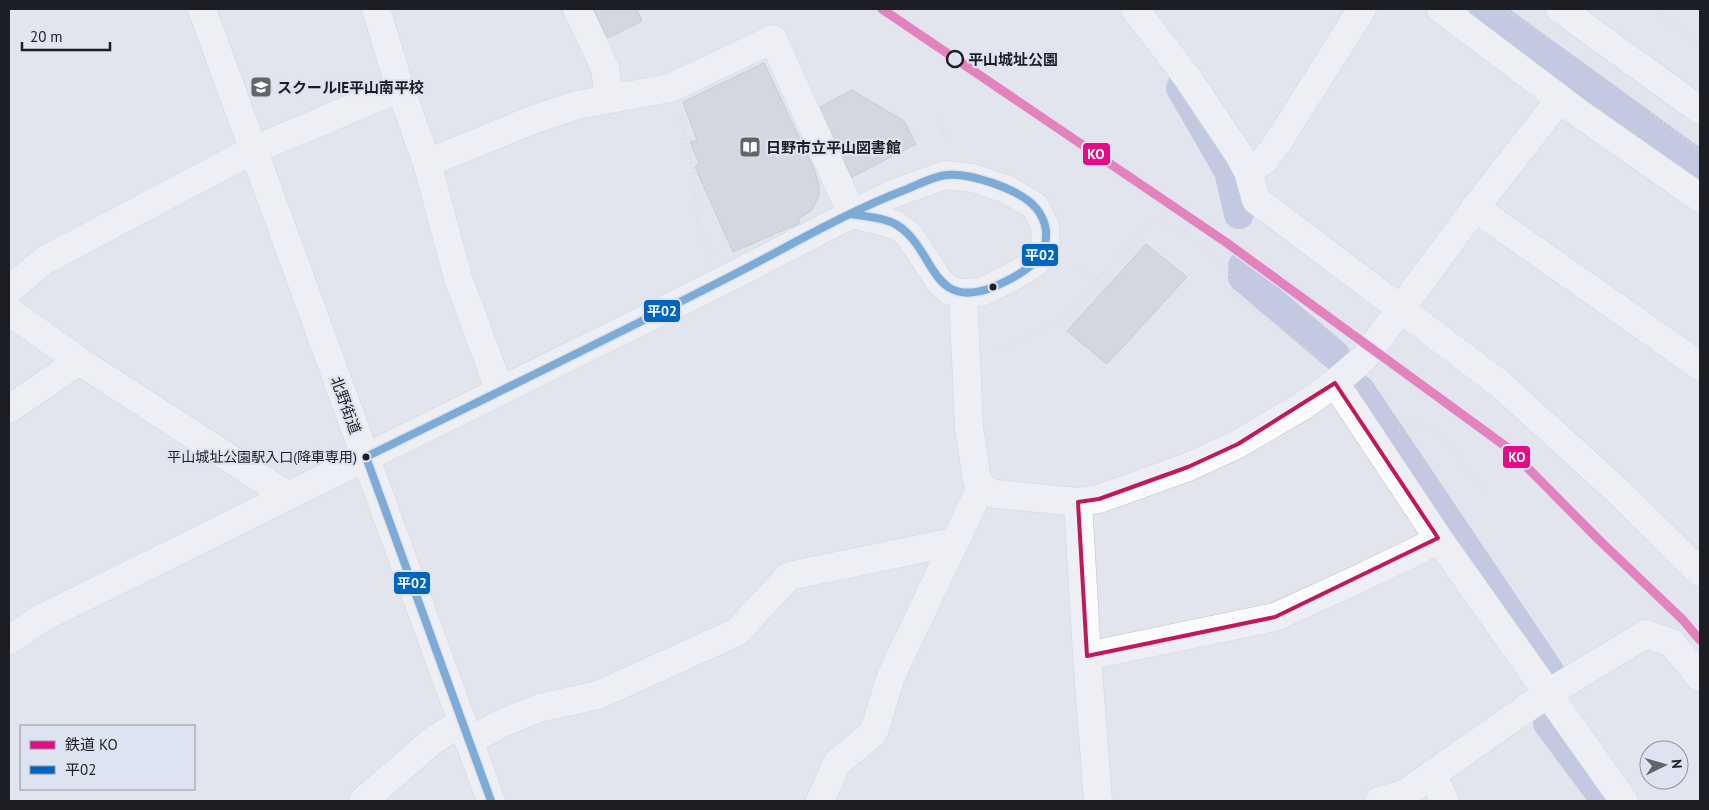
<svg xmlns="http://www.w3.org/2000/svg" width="1709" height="810" font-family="'PT Sans','Noto Sans JP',sans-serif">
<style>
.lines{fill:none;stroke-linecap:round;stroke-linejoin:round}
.canal{stroke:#9ba7d2;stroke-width:30}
.building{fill:#c4c6cd;stroke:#a8aaaf}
.minor-casing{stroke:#bfc1c7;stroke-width:29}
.major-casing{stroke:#bfc1c7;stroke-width:29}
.path{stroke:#ced0d2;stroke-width:3;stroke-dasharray:1 4;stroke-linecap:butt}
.minor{stroke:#fbfbfc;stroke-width:28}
.major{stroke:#fbfbfc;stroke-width:28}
.bus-1-casing{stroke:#dee3f1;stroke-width:11}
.bus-1{stroke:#0065bd;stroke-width:8}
.rail-1-casing{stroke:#dee3f1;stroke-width:12}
.rail-1{stroke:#e50b84;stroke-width:9}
.marked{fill:none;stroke:#c2185b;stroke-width:4;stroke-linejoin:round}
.stop-dot{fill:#dee3f1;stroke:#1c1e23;stroke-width:2.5}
.bus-dot{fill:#1c1e23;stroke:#dee3f1;stroke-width:2}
.labels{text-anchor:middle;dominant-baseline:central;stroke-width:4.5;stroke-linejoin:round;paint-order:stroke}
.bus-label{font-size:14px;fill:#1c1e23;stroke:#dee3f1;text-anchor:end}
.stop-label{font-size:15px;font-weight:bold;fill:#1c1e23;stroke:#dee3f1;text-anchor:start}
.poi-label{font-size:15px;font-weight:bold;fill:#1c1e23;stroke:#dee3f1;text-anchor:start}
.street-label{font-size:15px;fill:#1c1e23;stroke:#dee3f1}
.line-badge{stroke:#dee3f1;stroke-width:2}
.badge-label{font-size:14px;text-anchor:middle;font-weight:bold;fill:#fff}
</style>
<rect width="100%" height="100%" fill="#e2e5ed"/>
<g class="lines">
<g class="canal">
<polyline points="1484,9 1700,166"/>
<polyline points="1181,88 1229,171 1239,214"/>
<polyline points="1243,266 1243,277 1335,355"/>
<polyline points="1360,390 1551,674"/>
<polyline points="1548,723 1606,801"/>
</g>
</g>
<g class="building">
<polygon points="593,9 637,9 642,21 608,38"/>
<polygon points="764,63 814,169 819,185 819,196 812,210 798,219 800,223 733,252 695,167 699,163 690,142 697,140 683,102"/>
<polygon points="852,90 904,121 916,144 852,177 818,108"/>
<polygon points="1146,244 1187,277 1107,364 1067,331"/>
</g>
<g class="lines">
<g class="minor-casing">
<g id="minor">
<polyline points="376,9 400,88"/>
<polyline points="577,9 605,68 609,99"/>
<polyline points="1135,9 1187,77 1238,153 1248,171 1256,200 1500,384 1621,494 1700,572"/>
<polyline points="1441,9 1580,114 1700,198"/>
<polyline points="1560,9 1700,110"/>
<polyline points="427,163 458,278 500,391"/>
<polyline points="1248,171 1264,161 1278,142 1362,9"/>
<polyline points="1475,208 1700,366"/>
<polyline points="9,290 45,260 253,150 400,88 427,163 532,120 577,105 670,88 773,39 852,214"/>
<path d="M 963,293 L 969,427 L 977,479 C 982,488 987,492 996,494 L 1078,502 L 1099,499 L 1188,467 L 1238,444 L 1301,407 L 1335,383 L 1365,357 L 1475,208 L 1560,99"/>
<polyline points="9,311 79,361 288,496 726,279 852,214 895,193 945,175 973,178 1006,189 1035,206 1045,226 1046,247 1034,264 1010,278 982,292 963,293 950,291 940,282 909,235 896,225 852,214"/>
<polyline points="1335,383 1438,538 1624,801"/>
<polyline points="9,409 79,361"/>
<polyline points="1078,502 1087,656 1275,617 1356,580 1421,549 1438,538"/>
<polyline points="9,640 42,618 288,496"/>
<polyline points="1087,656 1098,801"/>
<polyline points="469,742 500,724 539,708 598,695 737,632 789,576 953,542"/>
<polyline points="1432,775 1445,801"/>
<polyline points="363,801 432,741 462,722"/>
<polyline points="820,801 837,763 874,732 891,676 981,487"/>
<polyline points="1379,801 1404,794 1547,694 1646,634 1672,643 1700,677"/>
</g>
</g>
<g class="major-casing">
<polyline id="major" points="202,9 491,801"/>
</g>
<g class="path">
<polyline points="1504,9 1553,42"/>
<polyline points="1652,9 1700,44"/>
<polyline points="1651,113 1700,150"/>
<polyline points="679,114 691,163 699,225 711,256"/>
<polyline points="938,120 947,141"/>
<polyline points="1075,266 1098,280"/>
<polyline points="995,350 1054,325 1098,280 1151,220 1177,228 1228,270 1233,293 1321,360"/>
<path d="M 1399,431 L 1415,422 C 1439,425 1471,475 1486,495"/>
</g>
<use href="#minor" class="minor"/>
<use href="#major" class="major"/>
<g class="bus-1-casing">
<path id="bus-1" d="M 491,801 L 366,457 C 488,397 610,338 731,276 C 788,247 843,214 902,191 C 915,186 928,179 941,176 C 965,170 1020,189 1036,208 C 1041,214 1045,223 1046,231 C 1047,244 1042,256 1033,264 C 1021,274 1004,283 988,289 C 930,308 935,249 897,225 C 884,217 866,217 852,214"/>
</g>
<use href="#bus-1" class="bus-1"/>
<g class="rail-1-casing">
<polyline id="rail-1" points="882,9 1227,243 1508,448 1598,539 1682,619 1700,640"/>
</g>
<use href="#rail-1" class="rail-1"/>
</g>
<path d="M0 0H1709V810H0ZM 1335,383 L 1438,538 L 1275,617 L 1087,656 L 1078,502 L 1099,499 L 1188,467 L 1238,444 Z" fill="#e2e5ed" fill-opacity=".55" fill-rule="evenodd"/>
<path class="marked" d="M 1335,383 L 1438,538 L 1275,617 L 1087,656 L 1078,502 L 1099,499 L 1188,467 L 1238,444 Z"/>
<defs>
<g id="school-square" transform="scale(1.125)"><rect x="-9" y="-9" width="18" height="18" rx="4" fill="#61646a" stroke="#dee3f1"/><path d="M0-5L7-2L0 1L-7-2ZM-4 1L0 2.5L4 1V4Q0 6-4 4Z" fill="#fff"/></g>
<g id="library-square" transform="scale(1.125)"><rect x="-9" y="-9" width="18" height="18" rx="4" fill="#61646a" stroke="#dee3f1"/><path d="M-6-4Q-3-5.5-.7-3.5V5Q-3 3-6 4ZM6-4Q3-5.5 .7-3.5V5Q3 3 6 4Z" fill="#fff"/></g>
</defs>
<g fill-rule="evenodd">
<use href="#school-square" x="261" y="87"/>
<use href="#library-square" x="750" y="147"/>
</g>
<circle class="stop-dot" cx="955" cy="59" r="8"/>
<g class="bus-dot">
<circle cx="993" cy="287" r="4.5"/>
<circle cx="366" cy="457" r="4.5"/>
</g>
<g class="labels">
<g class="bus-label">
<text x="357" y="457">平山城址公園駅入口(降車専用)</text>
</g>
<g class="stop-label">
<text x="968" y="59">平山城址公園</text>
</g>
<g class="poi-label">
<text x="277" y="87">スクールIE平山南平校</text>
<text x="766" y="147">日野市立平山図書館</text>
</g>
<g class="street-label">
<text transform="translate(346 405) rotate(70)">北野街道</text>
</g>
</g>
<g class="line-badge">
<rect x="1082" y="142" width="29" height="24" rx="5" fill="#e50b84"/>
<rect x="1021" y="243" width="38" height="24" rx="5" fill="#0065bd"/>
<rect x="643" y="299" width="38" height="24" rx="5" fill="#0065bd"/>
<rect x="1502" y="445" width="29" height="24" rx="5" fill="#e50b84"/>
<rect x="393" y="571" width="38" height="24" rx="5" fill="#0065bd"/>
</g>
<g class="badge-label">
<text x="1096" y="159">KO</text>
<text x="1040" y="260">平02</text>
<text x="662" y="316">平02</text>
<text x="1517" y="462">KO</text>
<text x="412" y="588">平02</text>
</g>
<rect width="1709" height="810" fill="none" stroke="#1c1e23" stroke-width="20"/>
<rect x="20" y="725" width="175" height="65" fill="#dee3f1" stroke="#90949f"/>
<rect x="30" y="741" width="25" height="8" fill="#e50b84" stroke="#90949f"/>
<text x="65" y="750" font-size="15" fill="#1c1e23">鉄道 KO</text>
<rect x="30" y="766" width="25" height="8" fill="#0065bd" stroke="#90949f"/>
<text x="65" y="775" font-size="15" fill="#1c1e23">平02</text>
<g transform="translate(1664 765) rotate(85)"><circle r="24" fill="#dee3f1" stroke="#90949f"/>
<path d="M0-4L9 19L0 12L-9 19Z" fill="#61646a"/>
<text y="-8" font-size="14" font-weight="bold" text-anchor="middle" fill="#1c1e23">N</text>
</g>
<path d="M22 42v8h88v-8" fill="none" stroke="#1c1e23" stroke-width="2.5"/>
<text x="30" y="42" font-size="15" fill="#1c1e23" stroke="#dee3f1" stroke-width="4" paint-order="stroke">20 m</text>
</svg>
